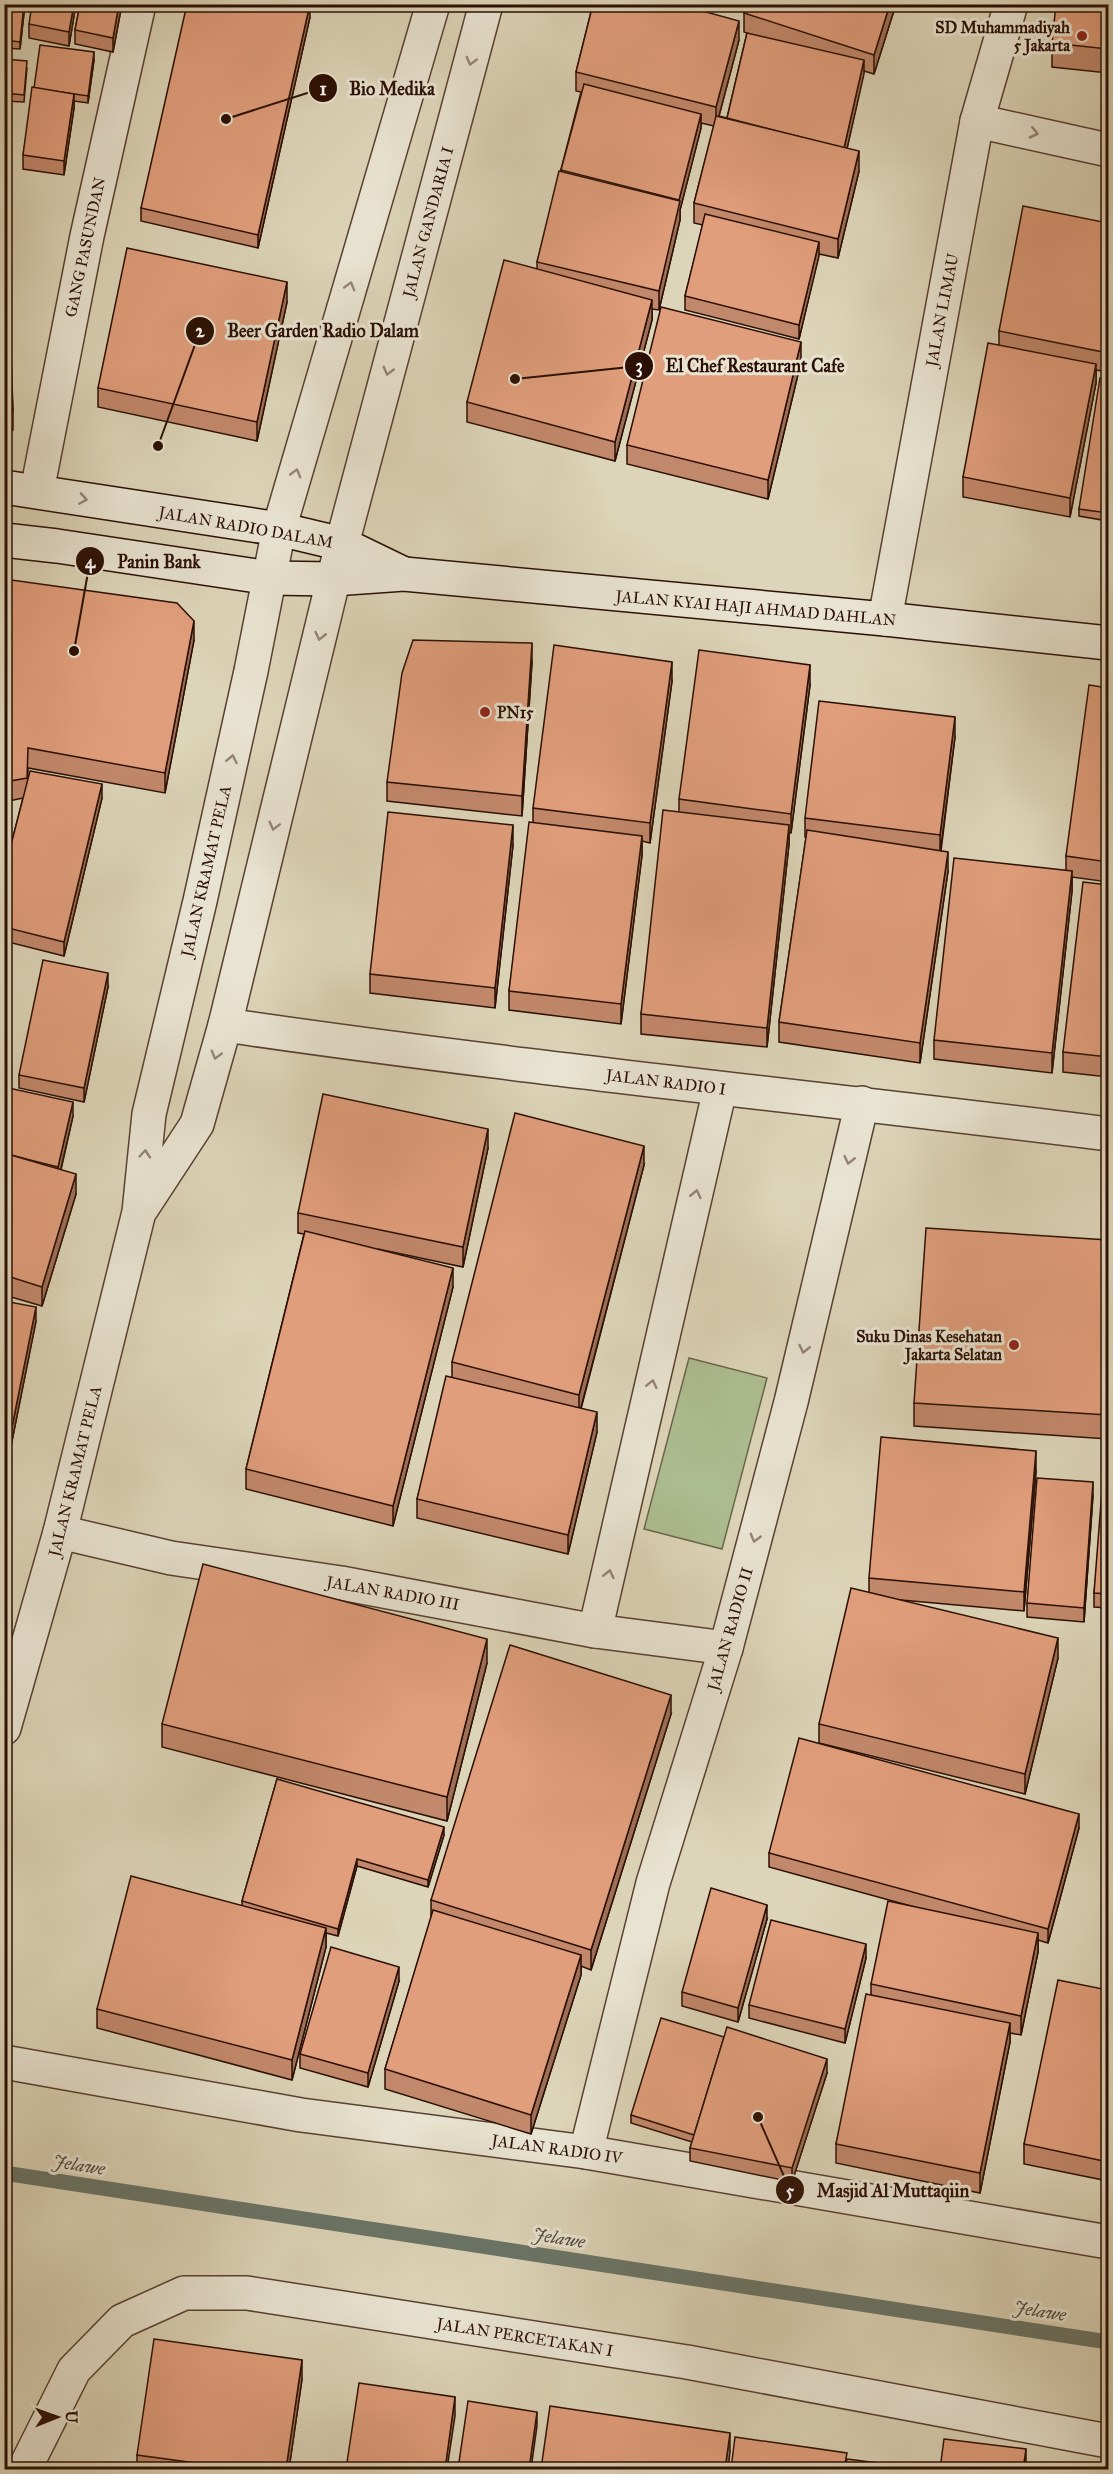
<svg xmlns="http://www.w3.org/2000/svg" width="1113" height="2474" font-family="'IM FELL Great Primer',serif">
<style>
.green{fill:#adbe92;stroke:#6c664b;stroke-width:1.5}
.lines{fill:none;stroke-linecap:round;stroke-linejoin:round}
.stream{stroke:#697568;stroke-width:15}
.minor-casing{stroke:#584031;stroke-width:36}
.tertiary-casing{stroke:#584031;stroke-width:36}
.secondary-casing{stroke:#2b0f04;stroke-width:36}
.minor{stroke:#e9e4d2;stroke-width:33}
.tertiary{stroke:#e9e4d2;stroke-width:33}
.secondary{stroke:#e9e4d2;stroke-width:33}
.wall{fill:#c2886b;stroke:#2b0f04;stroke-width:1.5}
.shaded-wall{fill:#9e6f57;stroke:#2b0f04;stroke-width:1.5}
.building{fill:#e19e7c;stroke:#2b0f04;stroke-width:1.5}
.oneway{stroke:#948475}
.poi-dot{fill:#8f2418;stroke:#e9e4d2;stroke-width:2}
.labels{text-anchor:middle;dominant-baseline:central;stroke-width:6;stroke-linejoin:round;paint-order:stroke}
.poi-label{font-size:16px;font-weight:bold;fill:#2b0f04;stroke:#e9e4d2;text-anchor:end}
.street-label{font-size:16px;fill:#2b0f04;stroke:#e9e4d2}
.water-label{font-size:18px;font-style:italic;fill:#4f4a3e;stroke:#e9e4d2}
.leader{fill:none;stroke:#2b0f04;stroke-width:2}
.callout-dot{fill:#2b0f04;stroke:#e9e4d2;stroke-width:2}
.mark-label{font-size:18px;text-anchor:middle;font-weight:bold;fill:#fff}
.callout-label{font-size:18px;text-anchor:middle;font-weight:bold;fill:#2b0f04;stroke:#e9e4d2;stroke-width:6;stroke-linejoin:round;paint-order:stroke}
</style>
<rect width="100%" height="100%" fill="#ddd5b9"/>
<filter id="stains"><feTurbulence type="fractalNoise" baseFrequency=".00333" numOctaves="4"/><feColorMatrix values="0 0 0 0 .2 0 0 0 0 .09 0 0 0 0 .02 0 0 0 .5 -.17"/></filter>
<radialGradient id="worn" r=".72"><stop offset=".6" stop-color="#630" stop-opacity="0"/><stop offset="1" stop-color="#630" stop-opacity=".3"/></radialGradient>
<polygon class="green" points="689,1358 767,1378 722,1549 644,1529"/>
<g class="lines">
<polyline class="stream" points="4,2173 1108,2342"/>
<g class="minor-casing">
<g id="minor">
<polyline points="977,121 1108,150"/>
<polyline points="37,491 87,236 139,4"/>
<polyline points="885,619 977,121 1011,4"/>
<path d="M 225,1025 C 519,1068 814,1097 1108,1134"/>
<polyline points="60,1532 171,1558 341,1583 595,1631 726,1648"/>
<polyline points="595,1631 720,1089"/>
<polyline points="4,2062 301,2115 586,2152 1108,2242"/>
<polyline points="586,2152 653,1883 726,1648 791,1402 862,1103"/>
<polyline points="24,2470 74,2370 122,2321 184,2293 247,2293 687,2362 1108,2441"/>
</g>
</g>
<g class="tertiary-casing">
<g id="tertiary">
<polyline points="142,1208 197,1124 225,1025 342,544 486,4"/>
<polyline points="4,1728 60,1532 139,1212 149,1114 200,901 251,671 279,529 433,4"/>
</g>
</g>
<g class="secondary-casing">
<g id="secondary">
<polyline points="4,487 279,529 342,544 402,573"/>
<polyline points="4,540 57,546 270,578 333,579 404,574 885,619 1108,643"/>
</g>
</g>
<use href="#minor" class="minor"/>
<use href="#tertiary" class="tertiary"/>
<use href="#secondary" class="secondary"/>
</g>
<g class="wall">
<polygon points="4,4 25,4 20,49 4,48"/>
<polygon points="76,4 69,46 29,38 29,24"/>
<polygon points="80,4 122,4 113,52 75,44 75,30"/>
<polygon points="593,4 700,4 698,10 739,40 719,116 727,118 747,33 744,32 744,13 747,4 896,4 874,74 864,71 847,148 859,171 838,258 819,254 799,339 685,310 685,296 703,225 694,223 694,203 714,126 701,123 701,128 680,210 680,220 659,310 652,309 652,320 615,461 467,422 467,402 537,269 537,262 581,92 576,91 576,72"/>
<polygon points="1108,4 1108,73 1052,67 1052,43"/>
<polygon points="310,17 258,248 141,221 141,208"/>
<polygon points="4,59 27,68 24,102 4,101"/>
<polygon points="94,60 88,103 74,101 74,108 64,175 23,169 23,155 34,88"/>
<polygon points="1108,223 1108,372 1096,370 1096,383 1070,517 963,497 963,477 999,345 999,331"/>
<polygon points="4,234 13,411 13,430 4,431"/>
<polygon points="287,302 257,441 98,407 98,388"/>
<polygon points="801,362 768,499 627,464 627,445"/>
<polygon points="1108,379 1108,521 1079,516 1079,509"/>
<polygon points="4,579 194,640 165,793 28,768 28,781 102,798 64,956 4,941 4,872 23,798 4,802"/>
<polygon points="532,662 522,816 387,801 387,782"/>
<polygon points="672,681 650,843 642,841 642,855 621,1024 509,1010 509,991 533,822 533,808"/>
<polygon points="810,685 791,833 789,833 789,844 767,1047 641,1034 641,1014 679,812 679,799"/>
<polygon points="1108,688 1108,882 1072,877 1072,891 1052,1073 934,1059 934,1040 1066,871 1066,856"/>
<polygon points="955,737 941,851 948,871 920,1063 779,1042 779,1022 806,838 805,837 805,818"/>
<polygon points="513,845 495,1008 370,993 370,974"/>
<polygon points="1108,885 1108,1077 1063,1072 1063,1052"/>
<polygon points="108,987 84,1102 19,1088 19,1075"/>
<polygon points="4,1087 73,1116 61,1170 76,1194 42,1306 4,1295"/>
<polygon points="488,1148 463,1267 378,1249 453,1287 393,1526 246,1489 246,1469 304,1234 298,1233 298,1213"/>
<polygon points="644,1165 581,1409 597,1432 568,1554 417,1518 417,1499 452,1377 452,1362"/>
<polygon points="1108,1240 1108,1439 914,1426 914,1403"/>
<polygon points="4,1301 36,1321 11,1446 4,1445"/>
<polygon points="1108,1464 1108,1608 1094,1607 1094,1593"/>
<polygon points="1036,1471 1024,1611 901,1600 1058,1658 1025,1794 819,1743 819,1724 869,1592 869,1578"/>
<polygon points="1093,1495 1084,1622 1027,1617 1027,1603"/>
<polygon points="487,1663 447,1821 162,1747 162,1724"/>
<polygon points="671,1714 591,1970 581,1966 581,1975 531,2134 385,2089 385,2069 431,1919 431,1900"/>
<polygon points="277,1779 444,1835 428,1887 357,1866 338,1936 326,1933 326,1947 292,2080 97,2028 97,2009 242,1905 242,1901"/>
<polygon points="1079,1828 1048,1943 1038,1940 1038,1952 1021,2035 1010,2033 1010,2042 980,2193 836,2163 836,2144 871,1995 871,1984 918,1908 769,1867 769,1853"/>
<polygon points="767,1919 738,2022 682,2006 682,1992"/>
<polygon points="866,1958 845,2043 749,2018 749,2005"/>
<polygon points="399,1981 368,2087 300,2068 300,2054"/>
<polygon points="1108,1990 1108,2181 1024,2164 1024,2144"/>
<polygon points="827,2073 792,2182 690,2161 690,2148 692,2142 631,2123 631,2115"/>
<polygon points="302,2379 289,2469 137,2469 137,2455"/>
</g>
<g class="shaded-wall">
<polygon points="24,4 25,4 20,49 20,42"/>
<polygon points="74,4 76,4 69,46 69,32"/>
<polygon points="119,4 122,4 113,52 113,38"/>
<polygon points="310,4 310,17 258,248 258,235"/>
<polygon points="696,4 700,4 694,23 694,9"/>
<polygon points="890,4 896,4 874,74 874,55"/>
<polygon points="739,21 739,40 716,127 716,107"/>
<polygon points="94,52 94,60 88,103 88,96"/>
<polygon points="864,60 864,74 844,162 844,148"/>
<polygon points="74,94 74,108 64,175 64,161"/>
<polygon points="701,114 701,128 680,210 680,220 659,310 659,291 679,200"/>
<polygon points="859,151 859,171 838,258 838,239"/>
<polygon points="819,242 819,256 799,339 799,325"/>
<polygon points="287,282 287,302 257,441 257,422"/>
<polygon points="652,300 652,320 615,461 615,442"/>
<polygon points="801,342 801,362 768,499 768,480"/>
<polygon points="1096,364 1096,383 1070,517 1070,498"/>
<polygon points="194,621 194,640 165,793 165,773"/>
<polygon points="532,643 532,662 522,816 522,796"/>
<polygon points="672,662 672,681 650,843 650,823"/>
<polygon points="810,665 810,685 791,833 791,814"/>
<polygon points="955,717 955,737 940,854 940,835"/>
<polygon points="102,784 102,798 64,956 64,942"/>
<polygon points="513,825 513,845 495,1008 495,988"/>
<polygon points="789,825 789,844 767,1047 767,1028"/>
<polygon points="642,836 642,855 621,1024 621,1004"/>
<polygon points="948,852 948,871 920,1063 920,1043"/>
<polygon points="1072,871 1072,891 1052,1073 1052,1053"/>
<polygon points="108,973 108,987 84,1102 84,1088"/>
<polygon points="73,1102 73,1116 58,1181 58,1167"/>
<polygon points="488,1129 488,1148 463,1267 463,1247"/>
<polygon points="644,1146 644,1165 579,1415 579,1395"/>
<polygon points="76,1174 76,1194 42,1306 42,1287"/>
<polygon points="453,1268 453,1287 393,1526 393,1506"/>
<polygon points="36,1307 36,1321 11,1446 11,1432"/>
<polygon points="597,1412 597,1432 568,1554 568,1535"/>
<polygon points="1036,1451 1036,1471 1024,1611 1024,1592"/>
<polygon points="1093,1482 1093,1495 1084,1622 1084,1608"/>
<polygon points="1058,1638 1058,1658 1025,1794 1025,1774"/>
<polygon points="487,1639 487,1663 447,1821 447,1797"/>
<polygon points="671,1695 671,1714 591,1970 591,1950"/>
<polygon points="1079,1814 1079,1828 1048,1943 1048,1929"/>
<polygon points="444,1827 444,1835 428,1887 428,1880"/>
<polygon points="357,1859 357,1866 338,1936 338,1929"/>
<polygon points="767,1905 767,1919 738,2022 738,2008"/>
<polygon points="326,1928 326,1947 292,2080 292,2060"/>
<polygon points="1038,1933 1038,1952 1021,2035 1021,2016"/>
<polygon points="866,1944 866,1958 845,2043 845,2029"/>
<polygon points="581,1955 581,1975 531,2134 531,2115"/>
<polygon points="399,1967 399,1981 368,2087 368,2073"/>
<polygon points="1010,2023 1010,2042 980,2193 980,2173"/>
<polygon points="827,2059 827,2073 792,2182 792,2168"/>
<polygon points="302,2360 302,2379 289,2469 286,2469"/>
<polygon points="455,2397 455,2416 447,2469 445,2469"/>
<polygon points="537,2412 537,2426 531,2469 529,2469"/>
<polygon points="730,2433 730,2452 728,2469 725,2469"/>
<polygon points="1026,2449 1026,2468 1025,2469 1023,2469"/>
</g>
<g class="building">
<polygon points="4,4 24,4 20,42 4,40"/>
<polygon points="32,4 74,4 69,32 29,24"/>
<polygon points="80,4 119,4 113,38 75,30"/>
<polygon points="187,4 310,4 258,235 141,208"/>
<polygon points="593,4 677,4 739,21 716,107 576,72"/>
<polygon points="681,4 696,4 694,9"/>
<polygon points="747,4 890,4 874,55 744,13"/>
<polygon points="1056,4 1108,4 1108,49 1052,43"/>
<polygon points="747,33 864,60 844,148 727,118"/>
<polygon points="40,45 94,52 88,96 34,88"/>
<polygon points="4,59 27,61 24,95 4,93"/>
<polygon points="584,84 701,114 679,200 561,170"/>
<polygon points="32,87 74,94 64,161 23,155"/>
<polygon points="716,116 859,151 838,239 694,203"/>
<polygon points="559,171 680,201 659,291 537,262"/>
<polygon points="1023,206 1108,223 1108,353 999,331"/>
<polygon points="705,214 819,242 799,325 685,296"/>
<polygon points="4,234 7,234 13,411 4,411"/>
<polygon points="127,248 287,282 257,422 98,388"/>
<polygon points="504,260 652,300 615,442 467,402"/>
<polygon points="661,307 801,342 768,480 627,445"/>
<polygon points="988,343 1096,364 1070,498 963,477"/>
<polygon points="1100,378 1108,379 1108,513 1079,509"/>
<polygon points="4,579 177,603 194,621 165,773 28,748 27,778 4,782"/>
<polygon points="413,640 532,643 522,796 387,782 402,673"/>
<polygon points="554,645 672,662 650,823 533,808"/>
<polygon points="699,650 810,665 791,814 679,799"/>
<polygon points="1089,685 1108,688 1108,862 1066,856"/>
<polygon points="819,701 955,717 940,835 805,818"/>
<polygon points="30,771 102,784 64,942 4,927 4,872"/>
<polygon points="663,810 789,825 767,1028 641,1014"/>
<polygon points="388,812 513,825 495,988 370,974"/>
<polygon points="529,822 642,836 621,1004 509,991"/>
<polygon points="807,830 948,852 920,1043 779,1022"/>
<polygon points="954,858 1072,871 1052,1053 934,1040"/>
<polygon points="1083,882 1108,885 1108,1057 1063,1052"/>
<polygon points="43,960 108,973 84,1088 19,1075"/>
<polygon points="4,1087 73,1102 58,1167 30,1160 4,1153"/>
<polygon points="323,1094 488,1129 463,1247 298,1213"/>
<polygon points="515,1113 644,1146 579,1395 452,1362"/>
<polygon points="4,1153 76,1174 42,1287 4,1275"/>
<polygon points="926,1228 1108,1240 1108,1415 914,1403"/>
<polygon points="305,1231 453,1268 393,1506 246,1469"/>
<polygon points="4,1301 36,1307 11,1432 4,1431"/>
<polygon points="446,1376 597,1412 568,1535 417,1499"/>
<polygon points="881,1437 1036,1451 1024,1592 869,1578"/>
<polygon points="1104,1464 1108,1464 1108,1594 1094,1593"/>
<polygon points="1037,1478 1093,1482 1084,1608 1027,1603"/>
<polygon points="203,1564 487,1639 447,1797 162,1724"/>
<polygon points="851,1588 1058,1638 1025,1774 819,1724"/>
<polygon points="510,1645 671,1695 591,1950 431,1900"/>
<polygon points="799,1738 1079,1814 1048,1929 769,1853"/>
<polygon points="277,1779 444,1827 428,1880 357,1859 338,1929 242,1901"/>
<polygon points="131,1876 326,1928 292,2060 97,2009"/>
<polygon points="711,1888 767,1905 738,2008 682,1992"/>
<polygon points="888,1901 1038,1933 1021,2016 871,1984"/>
<polygon points="433,1910 581,1955 531,2115 385,2069"/>
<polygon points="771,1920 866,1944 845,2029 749,2005"/>
<polygon points="331,1947 399,1967 368,2073 300,2054"/>
<polygon points="1058,1980 1108,1990 1108,2162 1024,2144"/>
<polygon points="866,1994 1010,2023 980,2173 836,2144"/>
<polygon points="661,2018 724,2037 694,2135 631,2115"/>
<polygon points="727,2027 827,2059 792,2168 690,2148"/>
<polygon points="154,2339 302,2360 286,2469 240,2469 137,2455"/>
<polygon points="359,2383 455,2397 445,2469 346,2469"/>
<polygon points="468,2401 537,2412 529,2469 458,2469"/>
<polygon points="550,2406 730,2433 725,2469 541,2469"/>
<polygon points="735,2437 847,2453 844,2469 731,2469"/>
<polygon points="944,2439 1026,2449 1023,2469 940,2469"/>
<polygon points="847,2459 926,2469 845,2469"/>
</g>
<defs><path id="oneway-chevron" d="M-2-3.5L2.5 0L-2 3.5" fill="none" stroke-width="1.6" stroke-linecap="round" stroke-linejoin="round" transform="scale(1.5)"/></defs>
<g class="oneway">
<use href="#oneway-chevron" transform="translate(471 61) rotate(105)"/>
<use href="#oneway-chevron" transform="translate(1034 133) rotate(13)"/>
<use href="#oneway-chevron" transform="translate(350 286) rotate(-74)"/>
<use href="#oneway-chevron" transform="translate(388 371) rotate(105)"/>
<use href="#oneway-chevron" transform="translate(296 473) rotate(-74)"/>
<use href="#oneway-chevron" transform="translate(83 499) rotate(9)"/>
<use href="#oneway-chevron" transform="translate(320 636) rotate(103)"/>
<use href="#oneway-chevron" transform="translate(232 759) rotate(-78)"/>
<use href="#oneway-chevron" transform="translate(274 826) rotate(104)"/>
<use href="#oneway-chevron" transform="translate(216 1055) rotate(106)"/>
<use href="#oneway-chevron" transform="translate(145 1154) rotate(-85)"/>
<use href="#oneway-chevron" transform="translate(849 1160) rotate(103)"/>
<use href="#oneway-chevron" transform="translate(696 1194) rotate(-77)"/>
<use href="#oneway-chevron" transform="translate(804 1349) rotate(103)"/>
<use href="#oneway-chevron" transform="translate(652 1384) rotate(-77)"/>
<use href="#oneway-chevron" transform="translate(755 1538) rotate(105)"/>
<use href="#oneway-chevron" transform="translate(609 1574) rotate(-77)"/>
</g>
<g class="poi-dot">
<circle cx="1082" cy="36" r="6"/>
<circle cx="485" cy="712" r="6"/>
<circle cx="1014" cy="1345" r="6"/>
</g>
<g class="labels">
<g class="poi-label">
<text x="1070" y="27">SD Muhammadiyah<tspan x="1070" dy="18">5 Jakarta</tspan></text>
<text x="497" y="712" text-anchor="start">PN15</text>
<text x="1002" y="1336">Suku Dinas Kesehatan<tspan x="1002" dy="18">Jakarta Selatan</tspan></text>
</g>
<g class="street-label">
<text transform="translate(428 222) rotate(-75)">JALAN GANDARIA I</text>
<text transform="translate(85 247) rotate(-78)">GANG PASUNDAN</text>
<text transform="translate(942 310) rotate(-79)">JALAN LIMAU</text>
<text transform="translate(246 527) rotate(10)">JALAN RADIO DALAM</text>
<text transform="translate(756 608) rotate(5)">JALAN KYAI HAJI AHMAD DAHLAN</text>
<text transform="translate(206 871) rotate(-77)">JALAN KRAMAT PELA</text>
<text transform="translate(666 1082) rotate(7)">JALAN RADIO I</text>
<text transform="translate(75 1471) rotate(-76)">JALAN KRAMAT PELA</text>
<text transform="translate(393 1593) rotate(10)">JALAN RADIO III</text>
<text transform="translate(730 1629) rotate(-74)">JALAN RADIO II</text>
<text transform="translate(557 2149) rotate(8)">JALAN RADIO IV</text>
<text transform="translate(525 2337) rotate(9)">JALAN PERCETAKAN I</text>
</g>
<g class="water-label">
<text transform="translate(79 2165) rotate(9)">Jelawe</text>
<text transform="translate(559 2238) rotate(9)">Jelawe</text>
<text transform="translate(1040 2311) rotate(9)">Jelawe</text>
</g>
</g>
<path class="leader" d="M226 119L323 88M158 446L200 331M515 379L639 366M74 651L90 561M758 2117L790 2190"/>
<g class="callout-dot">
<circle cx="226" cy="119" r="6"/>
<circle cx="158" cy="446" r="6"/>
<circle cx="515" cy="379" r="6"/>
<circle cx="74" cy="651" r="6"/>
<circle cx="758" cy="2117" r="6"/>
<circle cx="323" cy="88" r="15"/>
<circle cx="200" cy="331" r="15"/>
<circle cx="639" cy="366" r="15"/>
<circle cx="90" cy="561" r="15"/>
<circle cx="790" cy="2190" r="15"/>
</g>
<g class="mark-label">
<text x="323" y="95">1</text>
<text x="200" y="337">2</text>
<text x="639" y="372">3</text>
<text x="90" y="568">4</text>
<text x="790" y="2197">5</text>
</g>
<g class="callout-label">
<text x="392" y="95">Bio Medika</text>
<text x="323" y="337">Beer Garden Radio Dalam</text>
<text x="755" y="372">El Chef Restaurant Cafe</text>
<text x="159" y="568">Panin Bank</text>
<text x="893" y="2197">Masjid Al Muttaqiin</text>
</g>
<rect width="1113" height="2474" fill="none" stroke="#ddd5b9" stroke-width="24"/>
<rect x="6" y="6" width="1101" height="2462" fill="none" stroke="#2b0f04" stroke-width="3"/>
<rect x="12" y="12" width="1089" height="2450" fill="none" stroke="#2b0f04" stroke-width="1.5"/>
<g transform="translate(57 2417) rotate(89)" stroke="#e9e4d2" stroke-width="4.5" paint-order="stroke">
<path d="M0-4.5L10 22L0 15L-10 22Z" fill="#2b0f04"/>
<text y="-9" font-size="16" font-weight="bold" text-anchor="middle" fill="#2b0f04">U</text>
</g>
<rect width="100%" height="100%" filter="url(#stains)"/>
<rect width="100%" height="100%" fill="url(#worn)"/>
</svg>
